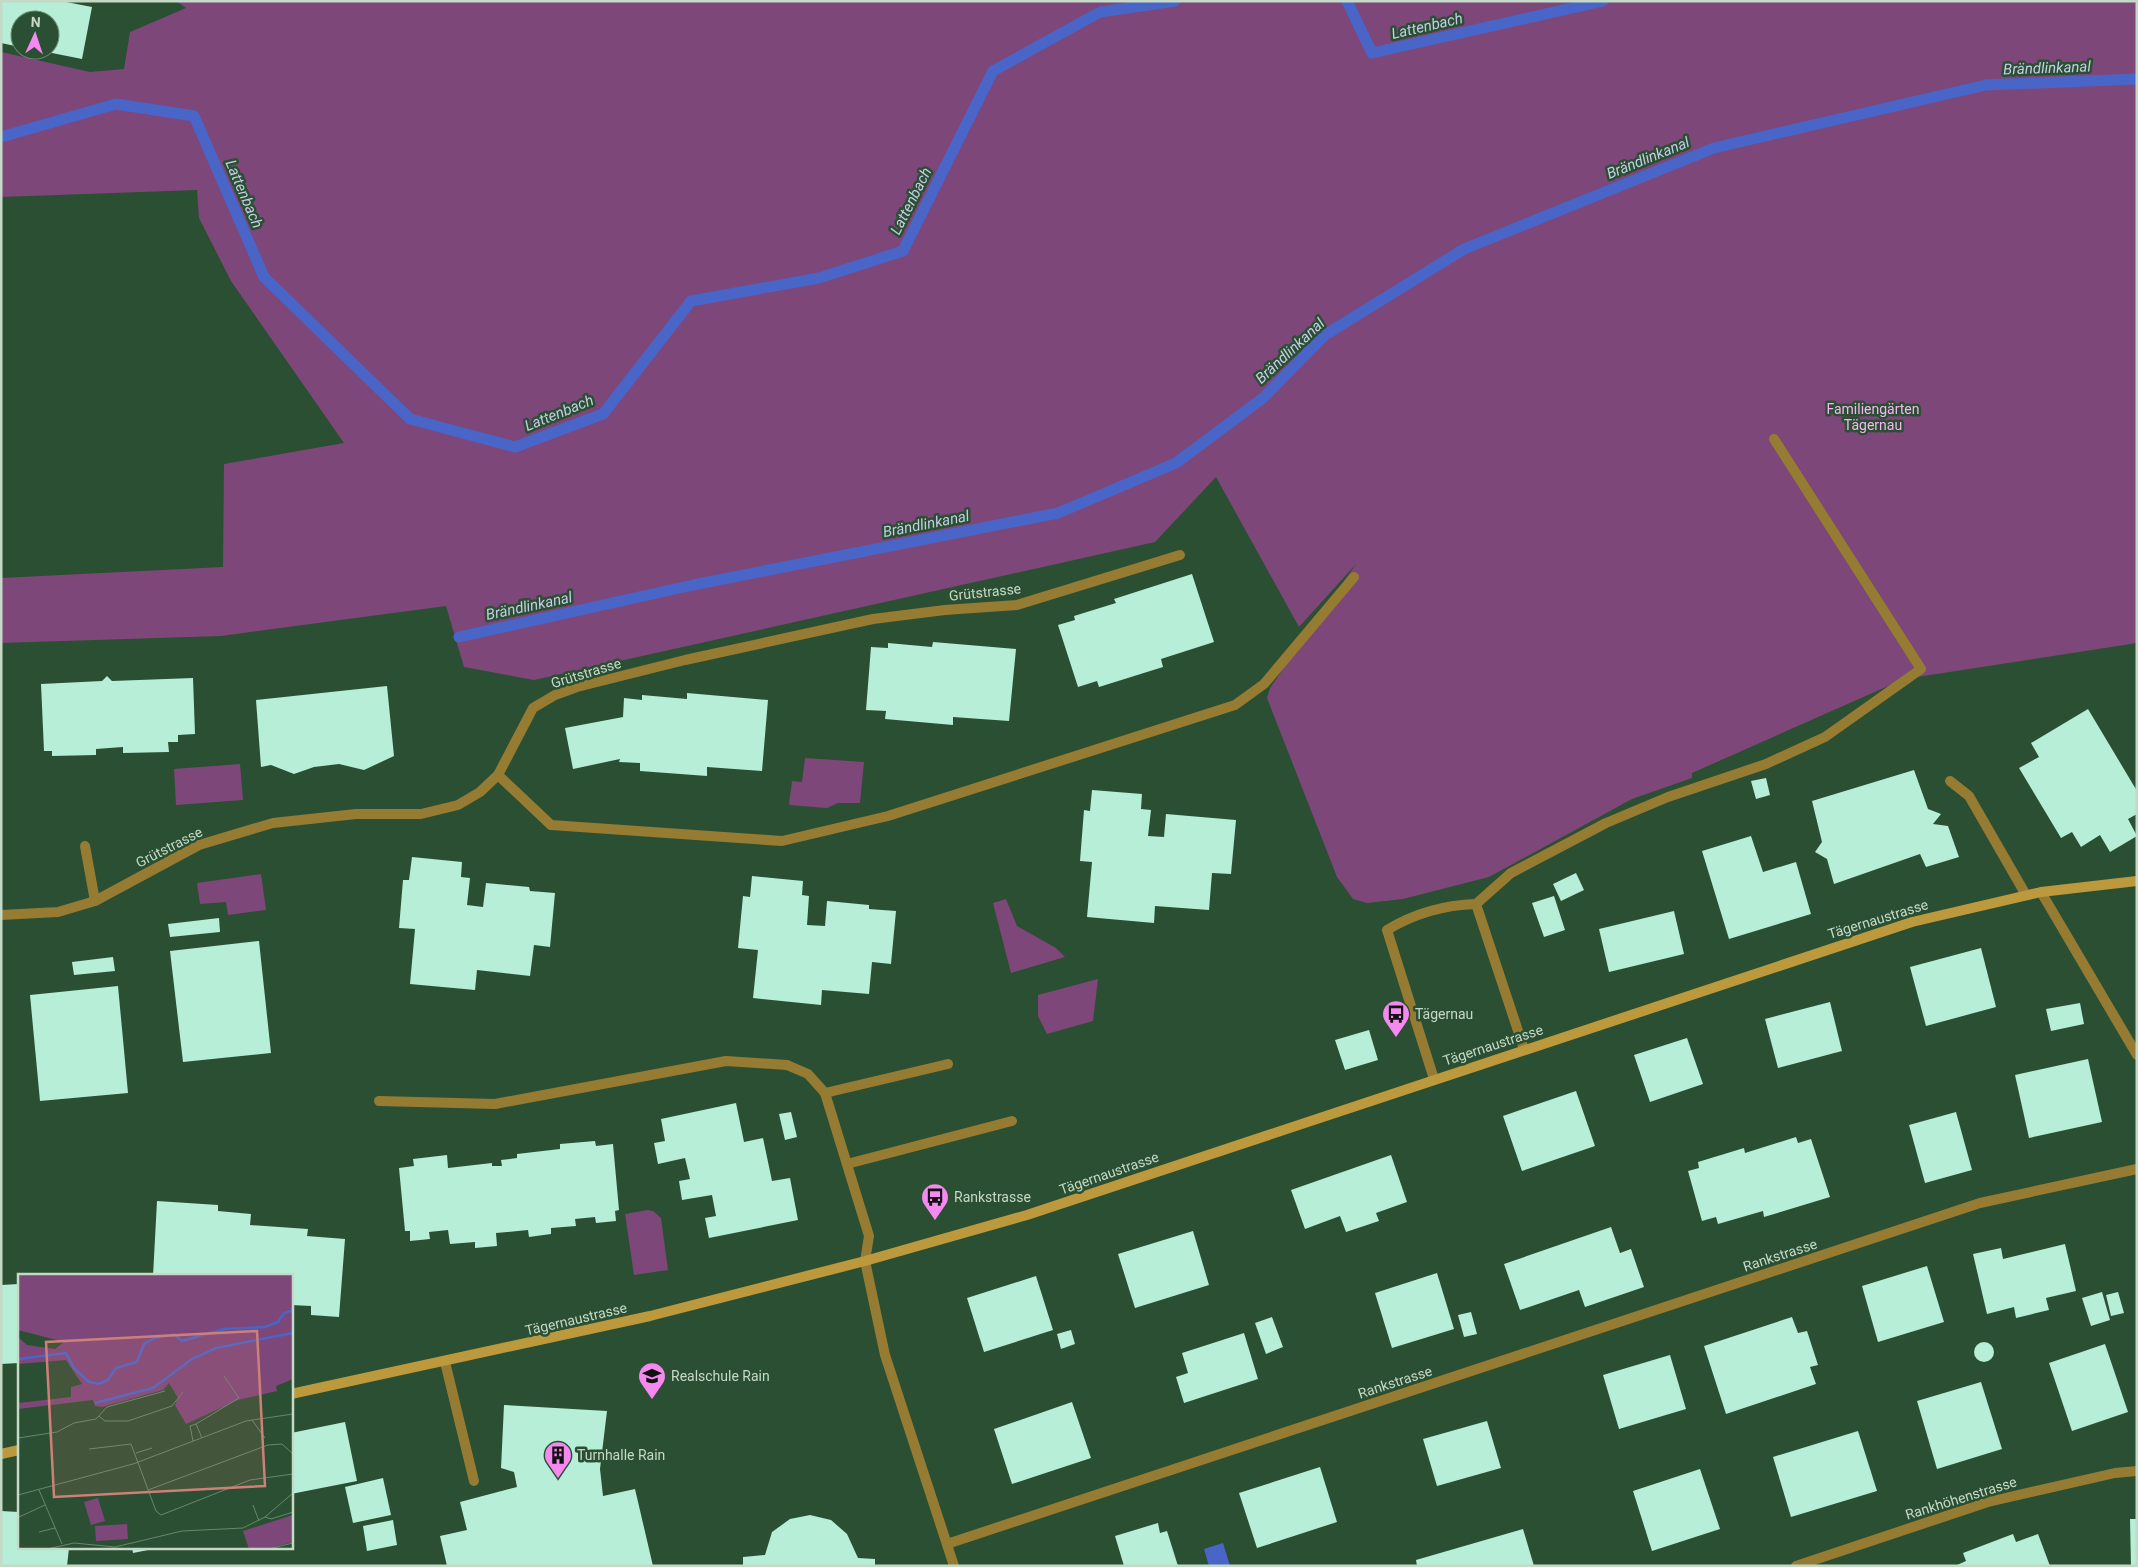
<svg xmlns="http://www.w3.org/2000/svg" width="2138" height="1567" font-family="Roboto,sans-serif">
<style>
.green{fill:#7d477a}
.water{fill:#4a65c8}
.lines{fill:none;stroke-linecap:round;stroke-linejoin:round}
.stream{stroke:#4a65c8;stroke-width:11}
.building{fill:#b6eed8}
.lane{stroke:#967b32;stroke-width:10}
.street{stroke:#967b32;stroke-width:10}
.secondary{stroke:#bb993c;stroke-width:10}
.labels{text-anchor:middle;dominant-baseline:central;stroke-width:5;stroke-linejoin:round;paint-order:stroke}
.park-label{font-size:14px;fill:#f7b3f2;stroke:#2b4f32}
.street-label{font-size:14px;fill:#c5d9c7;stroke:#2b4f32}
.poi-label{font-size:14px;fill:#c5d9c7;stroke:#2b4f32;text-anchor:start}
.water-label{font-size:15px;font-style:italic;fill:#c3cde7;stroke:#2b4f32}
.inset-river{fill:none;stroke:#4a65c8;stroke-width:2.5}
.inset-road{fill:none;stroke:#69866e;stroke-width:1}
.view{fill:#ce8078;fill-opacity:0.15;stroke:#ce8078;stroke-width:2.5}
.inset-edge{fill:none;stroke:#c5d9c7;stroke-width:2.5}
</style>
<rect width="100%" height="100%" fill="#2b4f32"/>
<g class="green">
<polygon points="176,1 2137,1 2137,643 1904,679 1692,773 1692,778 1632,799 1489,877 1403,899 1367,903 1353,899 1337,877 1267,698 1270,688 1356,564 1299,627 1216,477 1155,542 534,680 464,667 446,606 221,636 1,643 1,578 223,567 224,464 344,443 231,281 199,218 197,190 1,197 1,52 90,72 124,69 130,32 186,8"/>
<polygon points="805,758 864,762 860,803 838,803 827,808 789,805 792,781 802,782"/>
<polygon points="240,764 243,800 176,805 174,769"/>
<polygon points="261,874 266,910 228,915 226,902 200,904 197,883"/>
<polygon points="1006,899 1017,926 1056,948 1065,957 1011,973 993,903"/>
<polygon points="1098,979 1093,1021 1047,1034 1038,1016 1038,995"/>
<polygon points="648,1210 653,1211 661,1218 668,1270 634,1275 625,1214"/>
</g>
<polygon class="water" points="1223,1543 1230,1566 1209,1566 1204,1549"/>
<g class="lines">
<g class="stream">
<polyline points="1347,1 1372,53 1603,1"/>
<polyline points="1,137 116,104 194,116 264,277 410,419 515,447 603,414 691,301 819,278 903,251 993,71 1100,12 1175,1"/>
<polyline points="459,637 693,585 1058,513 1176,463 1263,398 1325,335 1464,249 1714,148 1986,85 2137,79"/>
</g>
</g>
<g class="building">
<polygon points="1,1 61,1 92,7 82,59 42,51 50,50 50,20 20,20 20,47 1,43"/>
<polygon points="1192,574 1214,642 1161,659 1163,667 1099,687 1097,681 1078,687 1058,625 1075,620 1074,616 1116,603 1114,599"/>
<polygon points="933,642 1016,649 1009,721 953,717 953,725 885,719 886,711 866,710 871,647 888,648 888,643 932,647"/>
<polygon points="107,676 112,681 193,678 195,734 178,735 178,742 168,742 169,752 123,753 123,747 96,749 96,755 52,756 52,751 44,751 41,684 102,681"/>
<polygon points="387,686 394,756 364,770 339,764 314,767 294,774 271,765 261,767 256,700"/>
<polygon points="687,693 768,700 762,771 707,767 707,776 640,771 640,763 619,762 620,759 573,769 565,728 623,717 624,698 642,700 642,695 687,699"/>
<polygon points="2088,709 2137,791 2137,814 2128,819 2137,836 2110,852 2100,835 2081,847 2072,832 2061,838 2019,768 2039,757 2031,743"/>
<polygon points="1914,770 1928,809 1941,814 1933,824 1948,826 1959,857 1926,867 1920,854 1834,884 1827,859 1815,852 1822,842 1812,801"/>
<polygon points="1766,778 1770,795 1756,799 1751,781"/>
<polygon points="1092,790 1142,794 1141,809 1151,810 1148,836 1164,837 1166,814 1236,820 1231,874 1212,873 1209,910 1155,906 1154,923 1087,917 1092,862 1080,861 1084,810 1090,811"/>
<polygon points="1751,836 1763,872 1796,862 1811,914 1729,939 1702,851"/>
<polygon points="412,857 462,862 461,877 470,878 467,905 483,907 486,883 529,887 530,891 555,893 550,947 534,945 530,976 477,970 475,990 410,984 415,929 399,928 403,880 409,880"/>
<polygon points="1576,873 1584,890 1561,901 1553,884"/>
<polygon points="752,876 803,881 802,895 809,896 807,925 825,926 827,901 869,905 869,909 896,911 891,964 872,962 869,994 822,990 821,1005 753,998 758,950 738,948 743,896 750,897"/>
<polygon points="1554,896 1565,930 1544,937 1532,903"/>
<polygon points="1674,911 1684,954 1609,972 1599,929"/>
<polygon points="219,918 220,932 170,937 168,924"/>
<polygon points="259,941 271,1053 183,1062 170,951"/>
<polygon points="1981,948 1996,1007 1926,1026 1910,967"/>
<polygon points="113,957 115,971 74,975 72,962"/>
<polygon points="118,986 128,1093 40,1101 30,995"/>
<polygon points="1830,1002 1842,1051 1778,1068 1765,1019"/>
<polygon points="2080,1003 2084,1024 2051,1031 2046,1009"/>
<polygon points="1369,1030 1378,1060 1345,1070 1335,1040"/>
<polygon points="1687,1038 1703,1084 1650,1102 1634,1055"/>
<polygon points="2088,1059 2102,1122 2029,1138 2015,1075"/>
<polygon points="1576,1091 1595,1146 1522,1171 1503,1116"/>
<polygon points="736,1103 744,1142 763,1138 772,1181 790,1178 798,1220 709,1238 705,1218 716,1216 712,1195 682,1200 679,1181 690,1179 685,1158 658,1164 654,1143 665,1141 661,1119"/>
<polygon points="791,1112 797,1137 785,1140 779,1114"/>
<polygon points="1956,1112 1972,1170 1925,1183 1909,1125"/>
<polygon points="1796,1137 1798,1143 1811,1139 1830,1197 1764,1217 1763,1211 1718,1224 1716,1217 1702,1221 1688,1171 1699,1168 1698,1162 1744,1148 1745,1153"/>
<polygon points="595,1141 596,1146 613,1144 619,1210 615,1211 616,1221 596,1223 595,1217 575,1219 576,1226 551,1228 551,1234 529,1237 528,1230 496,1233 497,1246 475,1248 475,1242 450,1244 448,1230 429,1232 430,1239 410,1241 410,1231 405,1231 399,1168 414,1166 413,1159 447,1155 448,1168 492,1163 492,1166 502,1166 501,1160 517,1158 517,1154 560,1149 560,1144"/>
<polygon points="1391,1155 1407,1202 1376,1213 1379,1221 1346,1232 1340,1216 1305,1229 1291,1190"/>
<polygon points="157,1201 218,1205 218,1211 251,1214 250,1225 308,1229 307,1236 345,1239 339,1317 311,1315 311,1306 291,1305 291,1276 153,1276"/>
<polygon points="1611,1227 1620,1253 1631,1249 1644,1287 1585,1307 1579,1290 1520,1310 1504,1264"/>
<polygon points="1193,1231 1209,1285 1135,1308 1118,1254"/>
<polygon points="2065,1244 2076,1291 2046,1298 2049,1310 2016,1318 2014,1307 1987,1314 1973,1254 2001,1248 2003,1259"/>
<polygon points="1927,1266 1944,1322 1878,1342 1862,1286"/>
<polygon points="1437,1273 1454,1329 1392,1348 1375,1293"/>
<polygon points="1036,1276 1053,1330 984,1352 967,1298"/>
<polygon points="19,1284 19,1363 1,1364 1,1285"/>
<polygon points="2102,1292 2110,1320 2091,1326 2082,1298"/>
<polygon points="2118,1292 2124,1313 2111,1316 2106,1295"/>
<polygon points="1471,1312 1477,1334 1464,1337 1458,1315"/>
<polygon points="1272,1317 1283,1347 1266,1354 1255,1323"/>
<polygon points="1792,1317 1798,1333 1807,1331 1818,1365 1810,1367 1816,1384 1726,1414 1704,1346"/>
<polygon points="1071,1330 1075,1344 1061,1349 1057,1334"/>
<polygon points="1244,1333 1258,1379 1184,1403 1176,1377 1188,1373 1182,1353"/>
<circle cx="1984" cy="1352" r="10"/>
<polygon points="2105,1344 2128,1412 2072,1431 2049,1363"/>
<polygon points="1670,1355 1686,1409 1619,1429 1603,1375"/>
<polygon points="1981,1382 2002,1449 1937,1469 1917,1401"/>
<polygon points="1072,1402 1091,1458 1012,1484 994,1429"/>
<polygon points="504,1405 607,1411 600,1469 603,1496 635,1489 653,1566 447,1566 440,1536 467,1530 460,1502 517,1487 514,1472 501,1468"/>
<polygon points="1487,1421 1501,1468 1437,1486 1423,1439"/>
<polygon points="345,1422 357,1481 291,1494 291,1433"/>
<polygon points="1858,1431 1877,1491 1791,1517 1773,1457"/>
<polygon points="1320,1467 1337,1522 1257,1548 1239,1493"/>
<polygon points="1700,1469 1720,1529 1652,1551 1633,1491"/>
<polygon points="383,1478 391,1515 353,1523 345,1487"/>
<polygon points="1,1511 19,1512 19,1548 69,1548 67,1566 1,1566"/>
<polygon points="810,1515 831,1520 847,1534 858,1558 875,1559 875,1566 743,1566 743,1557 765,1555 772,1532 790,1519"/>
<polygon points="2130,1519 2137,1519 2137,1566 2131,1566"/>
<polygon points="393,1520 397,1545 367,1551 363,1526"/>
<polygon points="1158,1523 1160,1533 1167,1531 1178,1566 1124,1566 1115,1536"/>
<polygon points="1523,1529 1534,1566 1417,1566 1416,1560"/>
<polygon points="2013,1534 2016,1542 2038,1534 2050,1566 1955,1566 1966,1561 1963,1553"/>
<polygon points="132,1548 153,1548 153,1549 133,1553"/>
</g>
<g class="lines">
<g class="lane">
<polyline points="498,775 551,825 782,841 888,816 1235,705 1264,684 1354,577"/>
<polyline points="1950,781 1969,796 2026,895"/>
<polyline points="85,846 95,901"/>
<polyline points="2041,892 2137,1055"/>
<polyline points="1476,904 1511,873 1606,823 1668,797 1766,764 1825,737 1921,669 1774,439"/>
<path d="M 1434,1079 L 1387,930 C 1415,913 1443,905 1476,904 L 1524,1049"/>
<polyline points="825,1093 948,1064"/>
<polyline points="379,1101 495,1104 726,1061 787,1065"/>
<polyline points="847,1164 1012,1121"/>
<polyline points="445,1362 474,1481"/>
</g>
<g class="street">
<polyline points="1,915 58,912 95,901 199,845 273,823 356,814 421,814 458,805 480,792 498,775 533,708 555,695 577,687 685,660 873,619 945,610 1017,605 1180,555"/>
<polyline points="787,1065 808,1074 825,1093 869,1236 865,1261 885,1355 954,1566"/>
<polyline points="947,1544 1980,1203 2137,1169"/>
<polyline points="1796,1566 1988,1502 2115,1473 2137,1471"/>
</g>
<g class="secondary">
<polyline points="291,1394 650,1316 865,1261 1027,1215 1912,922 2041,892 2137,881"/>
<polyline points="1,1454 19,1450"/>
</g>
</g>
<defs>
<g id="bus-pin" transform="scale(1.4375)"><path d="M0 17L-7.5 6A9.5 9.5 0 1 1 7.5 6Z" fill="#f589ef" stroke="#2b4f32"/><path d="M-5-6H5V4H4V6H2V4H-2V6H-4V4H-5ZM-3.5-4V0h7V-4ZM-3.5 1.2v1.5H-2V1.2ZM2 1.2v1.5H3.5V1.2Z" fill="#111"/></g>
<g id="school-pin" transform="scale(1.4375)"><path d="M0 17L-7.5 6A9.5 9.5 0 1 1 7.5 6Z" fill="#f589ef" stroke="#2b4f32"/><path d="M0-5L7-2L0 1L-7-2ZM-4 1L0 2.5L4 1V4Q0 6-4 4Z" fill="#111"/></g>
<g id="building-pin" transform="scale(1.4375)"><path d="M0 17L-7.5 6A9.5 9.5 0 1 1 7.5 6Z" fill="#f589ef" stroke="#2b4f32"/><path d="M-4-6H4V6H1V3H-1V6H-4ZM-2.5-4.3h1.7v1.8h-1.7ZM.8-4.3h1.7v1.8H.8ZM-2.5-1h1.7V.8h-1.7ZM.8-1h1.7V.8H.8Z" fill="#111"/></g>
</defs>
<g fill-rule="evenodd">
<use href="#bus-pin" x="1396" y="1014"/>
<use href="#bus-pin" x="935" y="1197"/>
<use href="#school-pin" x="652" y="1376"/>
<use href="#building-pin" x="558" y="1455"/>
</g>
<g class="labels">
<g class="park-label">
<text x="1873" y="409">Familiengärten<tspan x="1873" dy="16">Tägernau</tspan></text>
</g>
<g class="street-label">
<text transform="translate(985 592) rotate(-6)">Grütstrasse</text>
<text transform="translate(586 673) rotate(-17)">Grütstrasse</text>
<text transform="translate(169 847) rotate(-27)">Grütstrasse</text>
<text transform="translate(1878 919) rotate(-17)">Tägernaustrasse</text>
<text transform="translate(1493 1045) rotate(-18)">Tägernaustrasse</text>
<text transform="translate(1109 1173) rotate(-19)">Tägernaustrasse</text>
<text transform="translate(1780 1255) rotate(-18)">Rankstrasse</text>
<text transform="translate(576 1319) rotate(-13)">Tägernaustrasse</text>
<text transform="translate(1395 1382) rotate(-18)">Rankstrasse</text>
<text transform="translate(1961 1498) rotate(-17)">Rankhöhenstrasse</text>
</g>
<g class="poi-label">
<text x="1415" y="1014">Tägernau</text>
<text x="954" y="1197">Rankstrasse</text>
<text x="671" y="1376">Realschule Rain</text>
<text x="577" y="1455">Turnhalle Rain</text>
</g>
<g class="water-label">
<text transform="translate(1427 26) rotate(-13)">Lattenbach</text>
<text transform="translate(2047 68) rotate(-2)">Brändlinkanal</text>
<text transform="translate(1648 158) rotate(-22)">Brändlinkanal</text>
<text transform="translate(244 194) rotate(67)">Lattenbach</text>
<text transform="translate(911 201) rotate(-63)">Lattenbach</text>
<text transform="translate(1290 351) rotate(-43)">Brändlinkanal</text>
<text transform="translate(559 413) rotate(-22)">Lattenbach</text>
<text transform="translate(926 524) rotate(-11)">Brändlinkanal</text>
<text transform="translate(529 606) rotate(-12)">Brändlinkanal</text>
</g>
</g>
<g transform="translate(18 1274)">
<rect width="275" height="275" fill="#2b4f32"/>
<path d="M 0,0 L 275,0 L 275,105 L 258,112 L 259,117 L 220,126 L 168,150 L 157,131 L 160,124 L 151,109 L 145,116 L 84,133 L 77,132 L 75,126 L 0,135 L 0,129 L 53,123 L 53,113 L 64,110 L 48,86 L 0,90 L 0,63 L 9,71 L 37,75 L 46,68 L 0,56 ZM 80,224 L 87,247 L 73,251 L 66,228 ZM 275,241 L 275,268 L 247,275 L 231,275 L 225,257 ZM 109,250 L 110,265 L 78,267 L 77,252 Z" fill="#7d477a"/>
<path class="inset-river" d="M 0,85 L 48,79 L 56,94 L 71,108 L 81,110 L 90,106 L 98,94 L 119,88 L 126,70 L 137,64 L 156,60 L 164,67 L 206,55 L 247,53 L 260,48 L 266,39 L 275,36M 77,129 L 135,114 L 174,85 L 198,74 L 275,59"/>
<path class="inset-road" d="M 81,142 L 87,147 L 110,147 L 154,132 L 165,118M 234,146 L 247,164M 178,150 L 221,124 L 206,102M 0,164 L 39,158 L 56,149 L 78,145 L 89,133 L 147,117M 175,167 L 172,152 L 178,150 L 184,164M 71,175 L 113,170 L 138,237 L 143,241 L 232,206 L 275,200M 118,179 L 134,174M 21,216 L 44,270M 130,216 L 250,171 L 264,170 L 275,180M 0,221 L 115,190 L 228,147 L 275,140M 235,231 L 241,247M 1,243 L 27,231M 247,243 L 253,245 L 275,238M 21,258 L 37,254M 29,275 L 56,269 L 97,273 L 164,257 L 225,254 L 247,243 L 275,219M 250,275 L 275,269"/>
<path class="view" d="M 239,57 L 247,212 L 36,223 L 28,68 Z"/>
<rect width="275" height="275" class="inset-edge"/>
</g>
<rect width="2138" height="1567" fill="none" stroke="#c5d9c7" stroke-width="5"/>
<g transform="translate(35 35) rotate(3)"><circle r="24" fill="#2b4f32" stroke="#69866e"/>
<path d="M0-4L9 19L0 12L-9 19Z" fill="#f589ef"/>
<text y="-8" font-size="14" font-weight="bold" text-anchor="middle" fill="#c5d9c7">N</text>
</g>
</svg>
